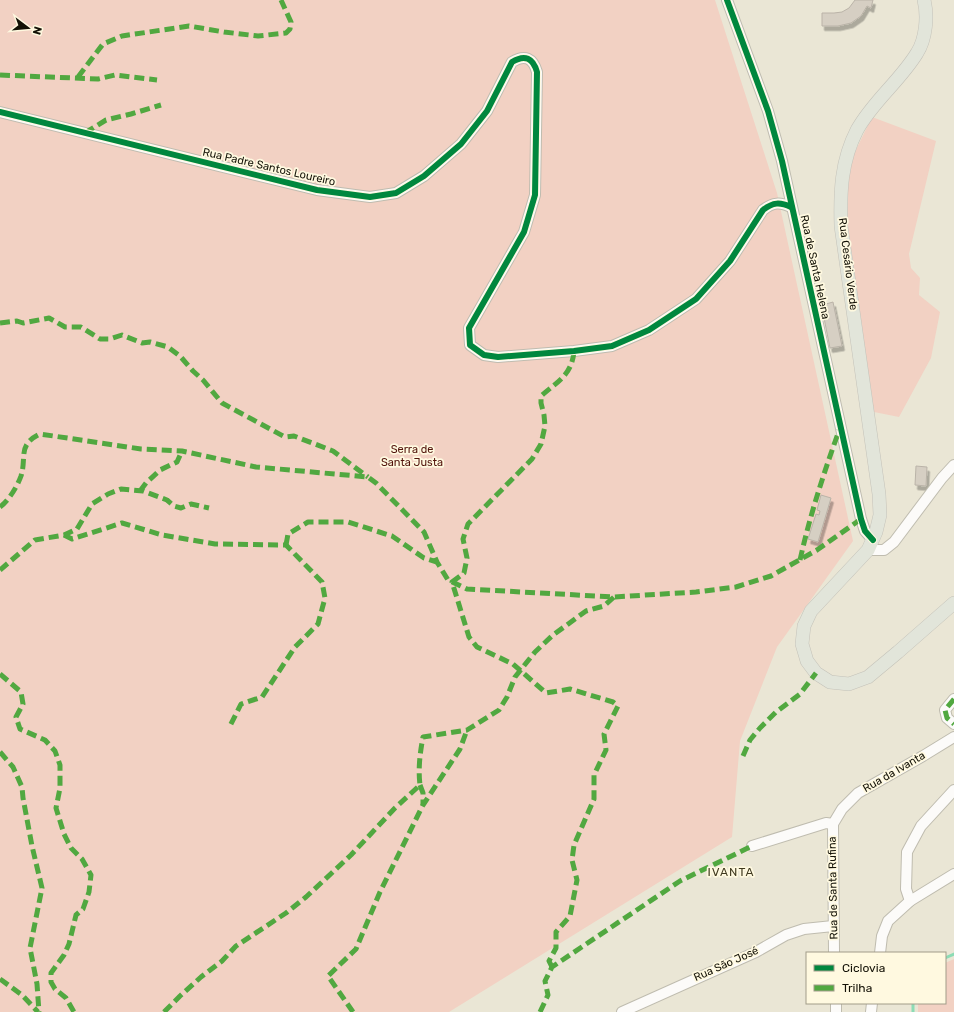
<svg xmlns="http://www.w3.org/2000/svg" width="954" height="1012" font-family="Rubik,sans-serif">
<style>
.green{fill:#f2d1c3}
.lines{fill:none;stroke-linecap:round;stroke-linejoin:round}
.stream{stroke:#8cdcb5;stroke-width:3}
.building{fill:#d6cfc3;stroke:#bab3a8;filter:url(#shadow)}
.minor-casing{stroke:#bfbcaf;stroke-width:12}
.major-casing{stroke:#c4c2b9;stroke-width:14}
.minor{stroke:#fcfbf9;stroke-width:10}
.major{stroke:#e2e5da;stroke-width:13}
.quiet{stroke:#51a840;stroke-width:5;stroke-dasharray:10 5;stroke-linecap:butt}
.cycleway-casing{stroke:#fff9e0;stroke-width:8}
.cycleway{stroke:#00873e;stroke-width:6}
.labels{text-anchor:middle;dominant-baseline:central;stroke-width:3.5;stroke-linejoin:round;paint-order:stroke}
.street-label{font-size:11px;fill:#131106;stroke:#fff9e0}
.park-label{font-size:11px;fill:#51120a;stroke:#fff9e0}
.neighbourhood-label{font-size:12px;letter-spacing:1px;fill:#3e381e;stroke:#fff9e0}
</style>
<defs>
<filter id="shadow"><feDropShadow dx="2.5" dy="4.5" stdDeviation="0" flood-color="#0004"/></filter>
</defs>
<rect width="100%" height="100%" fill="#eae6d5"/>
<g class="green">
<polygon points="0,0 715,0 777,193 853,541 777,647 740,741 732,837 449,1012 0,1012"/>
<polygon points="872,117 936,141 909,254 911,268 920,278 919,295 940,312 931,358 899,417 874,412 847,223 847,194 850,162"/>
<polygon points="954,959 954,1012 918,1012 918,1003 945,1003 945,963"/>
</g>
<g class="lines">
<g class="stream">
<polyline points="945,958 954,954"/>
<polyline points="913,1012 913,1003"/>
</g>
</g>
<g class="building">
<polygon points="855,0 873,0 871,8 867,6 861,16 851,23 838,26 822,26 822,13 834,13 842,12 849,8"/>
<polygon points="833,302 842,346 830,348 823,313 828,312 826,304"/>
<polygon points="916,466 927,467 926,486 915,485"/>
<polygon points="821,495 831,498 818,542 808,539 816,514 819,515 820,511 817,510"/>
</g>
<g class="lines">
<g class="minor-casing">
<g id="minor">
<polyline points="727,0 768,111 782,161 861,519 865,531 873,540"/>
<path d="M 0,112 L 317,190 L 370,197 L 396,193 L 424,176 L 461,144 L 487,111 L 512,62 C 525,54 533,58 537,72 L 535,195 L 524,232 L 469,328 L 470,345 L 484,355 L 498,357 L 574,351 L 612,346 L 649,330 L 696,299 L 730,261 L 763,210 C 773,202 780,202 791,207"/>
<polyline points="868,550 884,550 894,542 942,478 954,465"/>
<polyline points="954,699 945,710 947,718 954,724"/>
<polyline points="752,846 826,823 833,824"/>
<polyline points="910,901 906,889 907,852 921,826 954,790"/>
<polyline points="834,953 833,824 842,809 858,793 923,756 954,737"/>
<polyline points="880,953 882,936 888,921 910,901 954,874"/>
<polyline points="836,1003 836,1012"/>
<polyline points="622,1012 756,952 786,935 804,929 833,926"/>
<polyline points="871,1012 872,1003"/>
</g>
</g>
<g class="major-casing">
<path id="major" d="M 924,0 C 928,16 926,39 917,53 C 900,81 873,101 857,130 C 841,161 840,192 841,226 L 879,494 L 880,515 L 876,532 L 868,550 L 811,611 L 804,626 L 802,644 L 807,661 L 816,673 L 830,682 L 849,684 L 868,677 L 898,652 L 954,603"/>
</g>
<use href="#minor" class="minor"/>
<use href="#major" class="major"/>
<g class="quiet">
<polyline points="0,75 98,79 115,75 157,80"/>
<polyline points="78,77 103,44 122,36 189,26 224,32 258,36 286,33 290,29 291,22 281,0"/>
<polyline points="85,133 106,120 131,114 161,105"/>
<polyline points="0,323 17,321 23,323 49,318 65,327 81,327 100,339 110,339 122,335 142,343 150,342 168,347 180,356 193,371 203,380 222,403 285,437 294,436 333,451 368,477"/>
<polyline points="140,491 146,483 160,470 177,462 182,451"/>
<path d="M 0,507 C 9,500 17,487 21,476 C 27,457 17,445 40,434 L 141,449 L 182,451 L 256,467 L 368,477 L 376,483 L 424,532 L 437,562 L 448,580 L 467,589 L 614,597 L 696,592 L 736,587 L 771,576 L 817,550 L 861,519"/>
<polyline points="64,535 72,539 122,523 162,535 215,544 286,545 322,582 325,598 318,624 295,647 262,697 241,704 230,726"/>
<polyline points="286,545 288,534 308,522 348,522 392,536 424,558 437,562"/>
<path d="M 800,560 C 810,515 824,472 840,428"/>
<polyline points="0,570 35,540 64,535 77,529 92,504 108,494 121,489 143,491 167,500 174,506 181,508 191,504 209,508"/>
<polyline points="0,674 21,692 23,704 16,717 20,729 45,740 55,751 60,765 60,788 56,808 64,834 71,848 82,859 91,875 89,892 83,909 76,915 69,944 64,955 51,973 51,982 55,989 66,998 74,1012"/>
<polyline points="954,699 945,710 947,718 954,724"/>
<polyline points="0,752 13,767 22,787 23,798 32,846 42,888 30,948 37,984 39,1012"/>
<polyline points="743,756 750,740 760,728 776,712 800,694 816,673"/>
<polyline points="420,785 423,793 423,805"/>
<path d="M 552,967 L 549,961 L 556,948 L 556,932 L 570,916 L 577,880 L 572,860 L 574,845 L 594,799 L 594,775 L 606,750 L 604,734 L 618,706 L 613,702 L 570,689 L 546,693 L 513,664 L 477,647 L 469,637 L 452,582 L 464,573 L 467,558 L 463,539 L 468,524 L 532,459 L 541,444 L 545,426 L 544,415 L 541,403 L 541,396 C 558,381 572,375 574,351"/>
<polyline points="0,979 22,995 38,1012"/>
<path d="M 164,1012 L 180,996 L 201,977 L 222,961 L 236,946 L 286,913 L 306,897 L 351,855 L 395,808 L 420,785 C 418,769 420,753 423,737 L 467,730 L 499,710 L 507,697 L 515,677 L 535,652 L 553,635 L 586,611 L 604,606 L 614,597"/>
<polyline points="353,1012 328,976 356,949 380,892 423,805 460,749 467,730"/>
<polyline points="540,1012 548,995 545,981 552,967 680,881 752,846"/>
</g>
<g class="cycleway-casing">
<g id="cycleway">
<polyline points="727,0 768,111 782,161 861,519 865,531 873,540"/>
<path d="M 0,112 L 317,190 L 370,197 L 396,193 L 424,176 L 461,144 L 487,111 L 512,62 C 525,54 533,58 537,72 L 535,195 L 524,232 L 469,328 L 470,345 L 484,355 L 498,357 L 574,351 L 612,346 L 649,330 L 696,299 L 730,261 L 763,210 C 773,202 780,202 791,207"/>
</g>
</g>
<use href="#cycleway" class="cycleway"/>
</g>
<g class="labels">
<g class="street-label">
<text transform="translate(269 167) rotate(13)">Rua Padre Santos Loureiro</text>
<text transform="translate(848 264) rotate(83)">Rua Cesário Verde</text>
<text transform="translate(815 267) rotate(78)">Rua de Santa Helena</text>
<text transform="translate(894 772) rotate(-30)">Rua da Ivanta</text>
<text transform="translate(833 888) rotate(-91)">Rua de Santa Rufina</text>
<text transform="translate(726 964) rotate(-24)">Rua São José</text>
</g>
<g class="park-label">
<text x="412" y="449">Serra de<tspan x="412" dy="13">Santa Justa</tspan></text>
</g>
<g class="neighbourhood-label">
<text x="731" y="872">IVANTA</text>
</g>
</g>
<rect x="806" y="952" width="140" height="52" fill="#fff9e0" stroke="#a19c89"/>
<rect x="814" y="965" width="20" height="6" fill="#00873e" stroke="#a19c89"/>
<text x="842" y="972" font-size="12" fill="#131106">Ciclovia</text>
<rect x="814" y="985" width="20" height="6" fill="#51a840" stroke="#a19c89"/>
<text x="842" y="992" font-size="12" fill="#131106">Trilha</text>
<g transform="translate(28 28) rotate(106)" stroke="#fff9e0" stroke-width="3" paint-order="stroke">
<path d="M0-3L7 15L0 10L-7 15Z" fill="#131106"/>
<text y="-6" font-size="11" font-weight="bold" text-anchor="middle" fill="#131106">N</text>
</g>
</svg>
